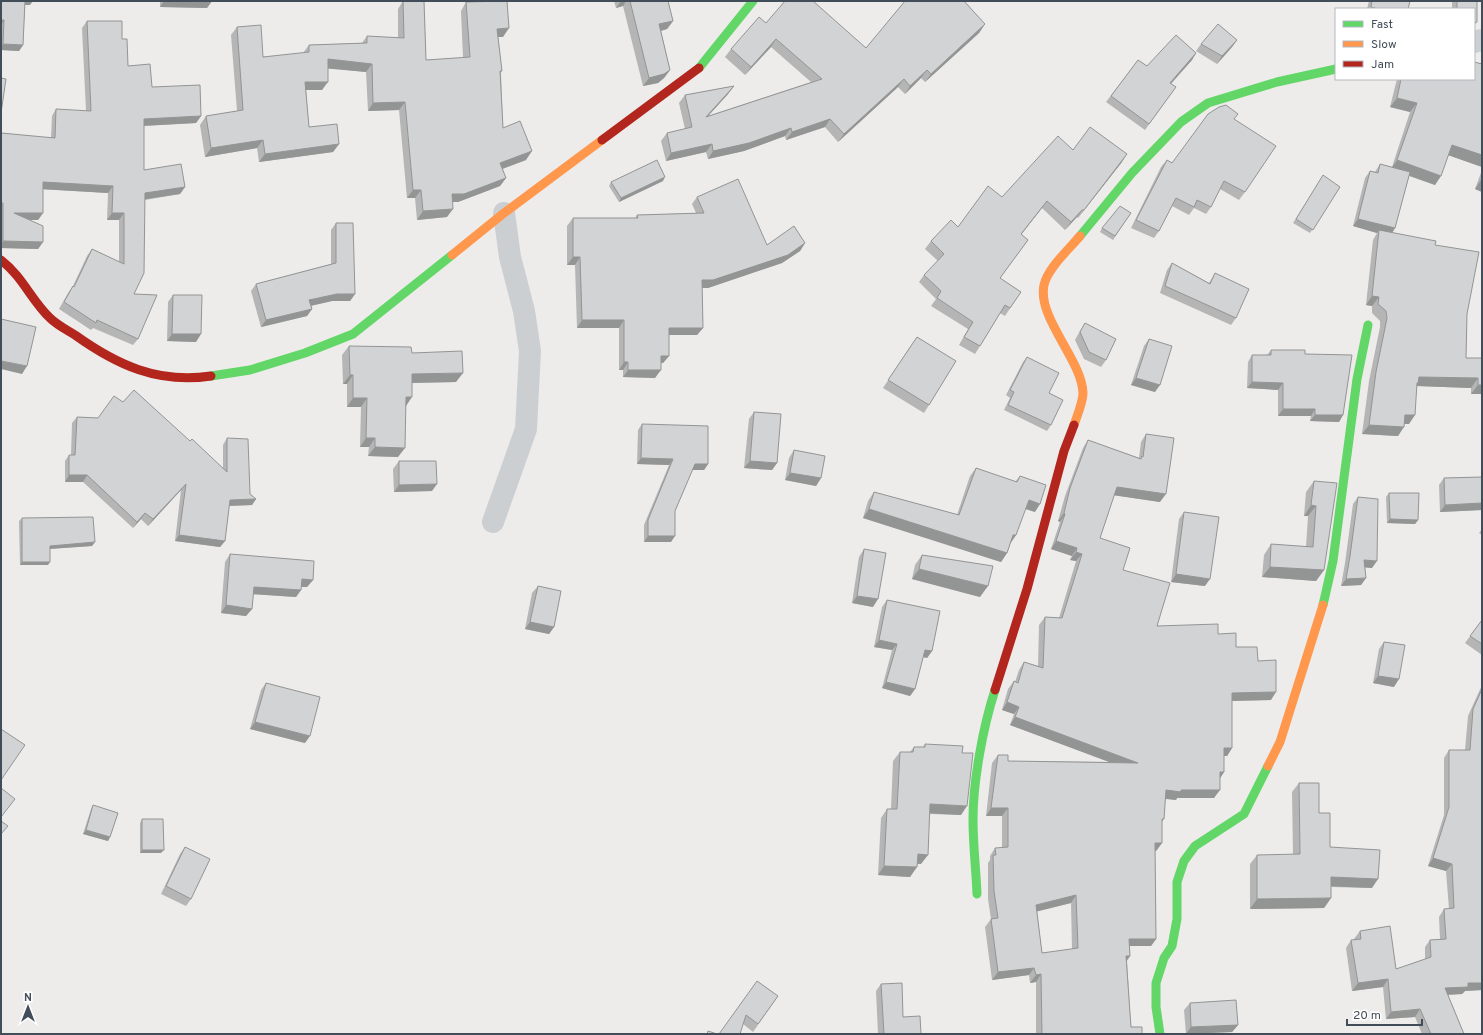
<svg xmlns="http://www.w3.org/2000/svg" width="1483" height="1035" font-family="Overpass,sans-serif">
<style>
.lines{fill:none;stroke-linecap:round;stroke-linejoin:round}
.street{stroke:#cccfd2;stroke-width:22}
.fast{stroke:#63d668;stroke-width:9}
.slow{stroke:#ff974d;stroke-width:9}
.jam{stroke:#b3261e;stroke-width:9}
.wall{fill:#b5b5b6;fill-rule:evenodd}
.shaded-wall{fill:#939494}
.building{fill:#d2d3d4;stroke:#939494;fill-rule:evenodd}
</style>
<rect width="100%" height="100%" fill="#edeceb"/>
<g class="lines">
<g class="street">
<polyline points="1474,42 1482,40"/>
<polyline points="493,522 526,429 530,351 524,311 510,257 504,213"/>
</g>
<g class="fast">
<polyline points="699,68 753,1"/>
<polyline points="1080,236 1132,173 1181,122 1208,103 1277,82 1336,69"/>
<polyline points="211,376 250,370 305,353 353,334 452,255"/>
<polyline points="1323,605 1333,561 1357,379 1368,325"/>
<path d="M 977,894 C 976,869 973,845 973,820 C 973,781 983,727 995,690"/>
<polyline points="1160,1034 1156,1007 1156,983 1164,958 1172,946 1177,919 1177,882 1184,861 1195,846 1244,814 1268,766"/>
</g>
<g class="slow">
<polyline points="452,255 504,213 602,140"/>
<path d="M 1074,425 C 1077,416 1083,402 1083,393 C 1082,360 1037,318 1044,285 C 1047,269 1070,248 1080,236"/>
<polyline points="1268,766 1280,742 1323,605"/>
</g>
<g class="jam">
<polyline points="602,140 699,68"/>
<path d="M 1,260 C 23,277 31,300 50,318 C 57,325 67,330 75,335 C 117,365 158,384 211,376"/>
<polyline points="995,690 1027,589 1064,451 1074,425"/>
</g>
</g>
<g class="wall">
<polygon points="1,1 30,5 25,5 23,45 19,51 1,50"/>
<polygon points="160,1 212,1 207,8 160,7"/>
<polygon points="403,1 424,1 426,60 463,58 461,11 466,2 503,37 498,37 502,71 501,73 503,128 526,160 502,169 506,178 500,186 458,202 453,202 447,217 417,220 415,198 407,198 399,110 368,111 366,72 328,68 322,90 306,90 309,127 339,144 333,152 259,162 257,148 205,157 200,125 206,116 237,111 231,35 237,27 263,57 303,53 309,45 362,43 367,36 398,38 398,9"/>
<polygon points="614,1 668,1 673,21 667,29 661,31 670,70 664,78 658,83 643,86 623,6 616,8"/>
<polygon points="1369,1 1410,1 1408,9 1367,9"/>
<polygon points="1452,1 1477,1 1474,9 1452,9"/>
<polygon points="87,21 122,39 128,66 152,87 201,116 196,123 144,126 144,170 185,187 180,194 145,200 134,294 138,339 133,345 93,328 91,330 59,309 68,293 73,286 87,256 92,249 119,262 119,220 107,220 108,193 43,189 43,213 38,220 29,220 43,242 38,249 1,248 1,133 51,138 52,116 56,109 86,111 82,28"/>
<polygon points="766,23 866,48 985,24 979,33 925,82 921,78 905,94 898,87 838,142 825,127 786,140 785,136 744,151 708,159 706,152 666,161 661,141 667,133 685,129 679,103 685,95 734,86 728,94 708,116 811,82 771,47 745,75 725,57 731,49"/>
<polygon points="1237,40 1232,47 1217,64 1196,51 1201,44"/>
<polygon points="1196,53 1192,60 1171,84 1176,87 1145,130 1106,102 1138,60 1147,66"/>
<polygon points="1482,61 1482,167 1448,155 1435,185 1409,176 1395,228 1392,233 1435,245 1467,314 1466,358 1482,358 1482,394 1471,394 1471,388 1417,386 1409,424 1404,424 1398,436 1362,434 1369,381 1380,327 1380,321 1372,313 1372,306 1366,305 1373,240 1377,233 1353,226 1365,178 1370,171 1375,172 1380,164 1392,167 1410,112 1390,107 1397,79 1474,79 1480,64"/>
<polygon points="1234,119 1245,192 1239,200 1220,189 1211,207 1206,214 1194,208 1189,215 1172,206 1159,231 1154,238 1131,228 1161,167 1167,160 1172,163"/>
<polygon points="1073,150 1122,162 1078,218 1077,217 1065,230 1042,208 1021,235 1028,240 1000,278 1021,292 1005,316 1000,313 980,346 975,354 959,345 968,329 931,306 936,299 919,282 924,275 938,261 925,249 931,241 958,227"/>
<polygon points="1482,170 1482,192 1475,189"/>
<polygon points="1321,179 1340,187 1310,233 1293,223"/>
<polygon points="663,181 619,202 609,186 611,182"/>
<polygon points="697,197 767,245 805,243 800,251 782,263 708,288 702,288 703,328 697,335 669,335 669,356 663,363 661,363 655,378 623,377 623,370 619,370 619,328 577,328 575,265 567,265 567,226 573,218 635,218 637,215 696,213 692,204"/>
<polygon points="1131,213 1113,240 1100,232 1102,228"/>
<polygon points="336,223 355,294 350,301 332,301 311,306 312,309 307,316 261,327 251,291 256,284 331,264 331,230"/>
<polygon points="1172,263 1209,283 1215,273 1236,318 1231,325 1160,293 1167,270"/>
<polygon points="173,295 196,342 167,341 168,302"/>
<polygon points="1085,323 1106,360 1101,367 1084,359 1075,340 1080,331"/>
<polygon points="1149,339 1155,392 1131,385 1144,346"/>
<polygon points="912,344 929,405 924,413 883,388"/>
<polygon points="349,346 412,353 456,382 412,383 406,406 398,457 368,456 369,447 360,447 361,407 347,407 347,384 343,384 342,355"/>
<polygon points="1271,350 1305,354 1343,415 1339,422 1310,421 1311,416 1278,416 1278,390 1247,388 1248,362 1252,355 1267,355"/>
<polygon points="1027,357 1051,425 1047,431 1004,410 1010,398 1006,395 1023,362"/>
<polygon points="123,402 190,441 223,468 223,445 227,438 250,494 256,499 252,505 229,506 225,541 220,547 175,541 181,490 148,526 141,519 133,528 83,482 65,482 65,461 69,455 71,455 72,423 77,417 98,418"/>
<polygon points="754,412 777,463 772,470 744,468 749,419"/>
<polygon points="642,424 708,464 704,470 692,470 675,511 671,542 644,542 644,525 669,465 637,464 638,430"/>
<path d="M 1146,434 L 1160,502 L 1114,495 L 1100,538 L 1123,570 L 1157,626 L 1218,634 L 1236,647 L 1258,661 L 1271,700 L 1232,701 L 1232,748 L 1227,756 L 1224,756 L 1224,772 L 1220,778 L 1214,798 L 1177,798 L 1176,800 L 1165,799 L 1164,819 L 1162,822 L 1162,843 L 1156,851 L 1155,851 L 1156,939 L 1151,946 L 1130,946 L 1130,956 L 1127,961 L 1131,1027 L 1142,1034 L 1036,1034 L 1036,982 L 1030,983 L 1029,975 L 992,980 L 985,927 L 991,919 L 988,899 L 988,863 L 990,860 L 990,856 L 995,848 L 1002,848 L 1002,816 L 986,816 L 992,763 L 998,755 L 1008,761 L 1111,762 L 1010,725 L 1014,714 L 1002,710 L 1008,689 L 1014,681 L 1015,682 L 1019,670 L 1024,662 L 1038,666 L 1039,625 L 1045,617 L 1059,618 L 1076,561 L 1070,560 L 1072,556 L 1051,549 L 1060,522 L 1058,521 L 1065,496 L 1083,448 L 1088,440 L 1139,458 L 1141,442 ZM 1071,903 L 1072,949 L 1042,953 L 1037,911 Z"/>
<polygon points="794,450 821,478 816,486 785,480 789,458"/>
<polygon points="399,461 432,491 394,492 393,469"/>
<polygon points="976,468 1015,482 1020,476 1035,512 1025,509 1016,535 1010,544 1007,553 1001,562 863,518 868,501 874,492 957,515 970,476"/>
<polygon points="1482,477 1482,510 1440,512 1439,485 1444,478"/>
<polygon points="1314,481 1324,570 1316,581 1262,577 1264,555 1271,544 1306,547 1308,516 1304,516 1306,492"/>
<polygon points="1389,493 1418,520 1415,524 1387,523 1386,497"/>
<polygon points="1358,497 1372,568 1365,567 1366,578 1361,585 1341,586 1345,563 1353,504"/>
<polygon points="1184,512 1205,586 1171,582 1179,519"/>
<polygon points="22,518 95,542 92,546 50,549 48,565 20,565 19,521"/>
<polygon points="1482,529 1482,535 1479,533"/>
<polygon points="864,549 873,607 852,603 859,557"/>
<polygon points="230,554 313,580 307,587 301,587 301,590 296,597 253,594 252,609 246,616 221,613 225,562"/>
<polygon points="922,555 980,597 912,579 915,565"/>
<polygon points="538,586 554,627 549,634 525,629 532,593"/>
<polygon points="887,600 932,651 927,658 923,657 915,689 910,696 882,688 892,650 874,647 882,607"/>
<polygon points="1482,620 1482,655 1465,643"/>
<polygon points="1384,642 1394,687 1373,683 1379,649"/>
<polygon points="266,683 305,743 250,729 261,690"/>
<polygon points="1482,685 1482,990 1465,991 1462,994 1448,995 1464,1034 1422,1034 1415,1017 1386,1019 1383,987 1352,991 1346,948 1351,940 1355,940 1354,939 1360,931 1396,969 1425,959 1425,947 1430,940 1440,939 1439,917 1444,909 1449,909 1446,871 1428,866 1444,815 1444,758 1449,750 1465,750 1468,716"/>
<polygon points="925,744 961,815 930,814 921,864 917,864 910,877 878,875 881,818 887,809 891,809 893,761 900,752 910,752 914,747 923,747"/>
<polygon points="1299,783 1319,813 1330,847 1372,888 1331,887 1331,898 1324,908 1250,909 1250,864 1257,855 1293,855 1292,792"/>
<polygon points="93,805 110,837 108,841 83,834 91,809"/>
<polygon points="142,819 161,853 140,853 140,823"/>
<polygon points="185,847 191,899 186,906 161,894 180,854"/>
<polygon points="757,981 778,996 753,1032 743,1024"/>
<polygon points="881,984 903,1017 921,1034 878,1034 876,991"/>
<polygon points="1190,1003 1238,1025 1232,1032 1186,1034 1184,1010"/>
</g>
<g class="shaded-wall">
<polygon points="23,1 33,1 30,5 21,5"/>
<polygon points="164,1 212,1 207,8 160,7"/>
<polygon points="621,1 626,1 623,6 616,8"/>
<polygon points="1,20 4,20 1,25"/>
<polygon points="673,21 667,29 653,33 659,24"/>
<polygon points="985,24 979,33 925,82 931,74"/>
<polygon points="509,28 503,37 492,37 497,29"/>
<polygon points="776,39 771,47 745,75 751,67"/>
<polygon points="1237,40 1232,47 1217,64 1222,56"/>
<polygon points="3,44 23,45 19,51 1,50 1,47"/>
<polygon points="1196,53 1192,60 1165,90 1170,83"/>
<polygon points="328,59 372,64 366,72 322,68"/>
<polygon points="670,70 664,78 658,83 643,86 649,78"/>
<polygon points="927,70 921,78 905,94 910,86"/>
<polygon points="904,79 898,87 838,142 844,134"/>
<polygon points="305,82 328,82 322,90 299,90"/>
<polygon points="734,86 728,94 700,125 706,117"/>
<polygon points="1397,98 1417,103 1410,112 1390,107"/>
<polygon points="405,102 399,110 368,111 373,103"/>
<polygon points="201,116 196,123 140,126 144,119"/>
<polygon points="830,119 825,127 786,140 792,132"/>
<polygon points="791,128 785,136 744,151 708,159 713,151"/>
<polygon points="263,140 257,148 205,157 211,148"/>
<polygon points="339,144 333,152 259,162 265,154"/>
<polygon points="712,144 706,152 666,161 671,153"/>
<polygon points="1452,145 1482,155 1482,167 1445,154"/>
<polygon points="532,151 526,160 494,172 500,163"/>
<polygon points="1127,154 1122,162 1078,218 1084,210"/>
<polygon points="1397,160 1441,176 1435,185 1391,169"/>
<polygon points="665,177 663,181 619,202 621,198"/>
<polygon points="506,178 500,186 458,202 446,202 452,194"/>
<polygon points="1481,180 1482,180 1482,192 1475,189"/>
<polygon points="43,182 113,186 108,193 38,189"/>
<polygon points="185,187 180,194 140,200 145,193"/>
<polygon points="413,190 421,190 415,198 407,198"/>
<polygon points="1047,201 1042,208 1015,242 1021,234"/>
<polygon points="453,209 447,217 417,220 423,211"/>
<polygon points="1082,210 1077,217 1065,230 1071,222"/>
<polygon points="14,213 43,213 38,220 10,220"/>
<polygon points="112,213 124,213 119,220 107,220"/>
<polygon points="1358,219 1395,228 1390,236 1379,230 1377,233 1353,226"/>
<polygon points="3,241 43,242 38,249 1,248 1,245"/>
<polygon points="805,243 800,251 782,263 708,288 697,288 702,280"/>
<polygon points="573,257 580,257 575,265 567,265"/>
<polygon points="337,294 355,294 350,301 332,301 305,307 309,300"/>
<polygon points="1372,296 1379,297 1372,306 1366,305"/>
<polygon points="312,309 307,316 261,327 266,320"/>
<polygon points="582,320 624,320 619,328 577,328"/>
<polygon points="669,328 703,328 697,335 664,335"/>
<polygon points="172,334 201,334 196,342 167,341"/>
<polygon points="661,356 669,356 663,363 655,363"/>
<polygon points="1,361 27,366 22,374 1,369"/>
<polygon points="624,362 628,362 623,370 619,370"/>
<polygon points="628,370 661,370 655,378 623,377"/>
<polygon points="463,373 456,382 406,383 412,374"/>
<polygon points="350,375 353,375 347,384 343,384"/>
<polygon points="1419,377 1478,378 1471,388 1417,386 1410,393"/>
<polygon points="1136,378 1160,385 1155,392 1131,385"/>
<polygon points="1252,382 1283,383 1278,390 1247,388"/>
<polygon points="1478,385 1482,385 1482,394 1471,394"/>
<polygon points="406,397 412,397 406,406"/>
<polygon points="353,398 367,398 361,407 347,407"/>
<polygon points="1283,409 1315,409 1311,416 1278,416"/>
<polygon points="1315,415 1343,415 1339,422 1310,421"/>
<polygon points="1405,415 1415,415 1409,424 1398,424"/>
<polygon points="1369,425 1404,427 1398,436 1362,434"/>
<polygon points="366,438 375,438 369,447 360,447"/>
<polygon points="375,447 405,448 398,457 368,456"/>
<polygon points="641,458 673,459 669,465 637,464"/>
<polygon points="750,461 777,463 772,470 744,468"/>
<polygon points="695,464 708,464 704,470 691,470"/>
<polygon points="790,473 821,478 816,486 785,480"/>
<polygon points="69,475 87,475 83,482 65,482"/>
<polygon points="186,484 181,490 148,526 153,519"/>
<polygon points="437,484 432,491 394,492 399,485"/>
<polygon points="1117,487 1166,494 1160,502 1112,495"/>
<polygon points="256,499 252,505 226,506 230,500"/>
<polygon points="1029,500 1040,504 1035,512 1023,508"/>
<polygon points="1482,503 1482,510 1440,512 1445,505"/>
<polygon points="1311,505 1316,506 1308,516 1304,516"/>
<polygon points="869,509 1007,553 1001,562 863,518"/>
<polygon points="145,513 141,519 133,528 137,522"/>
<polygon points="1064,513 1065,514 1060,522 1058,521"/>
<polygon points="1390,519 1418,520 1415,524 1387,523"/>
<polygon points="179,535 225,541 220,547 175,541"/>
<polygon points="1013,535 1016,535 1010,544"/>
<polygon points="648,536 675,536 671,542 644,542"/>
<polygon points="1056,541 1077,548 1072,556 1051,549"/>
<polygon points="95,542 92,546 48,549 50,546"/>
<polygon points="1076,552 1082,554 1076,561 1070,560"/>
<polygon points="1364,560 1377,561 1372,568 1359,567"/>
<polygon points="22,562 50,562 48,565 20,565"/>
<polygon points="1270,567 1324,570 1316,581 1262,577"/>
<polygon points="919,569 988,586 980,597 912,579"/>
<polygon points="1176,574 1210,579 1205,586 1171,582"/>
<polygon points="1366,578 1361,585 1341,586 1346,579"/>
<polygon points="302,579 313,580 307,587 297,587"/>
<polygon points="254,587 301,590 296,597 249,594"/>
<polygon points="857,596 878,599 873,607 852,603"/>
<polygon points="226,605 252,609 246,616 221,613"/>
<polygon points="530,622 554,627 549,634 525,629"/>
<polygon points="879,640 897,644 892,650 874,647"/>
<polygon points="925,650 932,651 927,658 920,656"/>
<polygon points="1378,676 1399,679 1394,687 1373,683"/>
<polygon points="886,682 915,689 910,696 882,688"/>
<polygon points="1276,692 1271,700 1227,701 1232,693"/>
<polygon points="1007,702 1019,707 1014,714 1002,710"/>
<polygon points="1015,717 1138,763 1133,771 1010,725"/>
<polygon points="255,722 310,736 305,743 250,729"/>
<polygon points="1224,748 1232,748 1227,756 1219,756"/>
<polygon points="1220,772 1224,772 1219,780"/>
<polygon points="1166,790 1220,790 1214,798 1177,798 1176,800 1160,798"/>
<polygon points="930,804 967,806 961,815 924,813"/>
<polygon points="991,808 1008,808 1002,816 986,816"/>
<polygon points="86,830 110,837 108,841 83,834"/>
<polygon points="1155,843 1162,843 1156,851 1150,851"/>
<polygon points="142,850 164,850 161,853 140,853"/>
<polygon points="918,854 928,855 921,864 911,863"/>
<polygon points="1433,858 1452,864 1446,871 1428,866"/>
<polygon points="884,866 917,867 910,877 878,875"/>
<polygon points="1331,877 1378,879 1372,888 1324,886"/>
<polygon points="1076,895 1071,903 1031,913 1036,905"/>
<polygon points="1331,898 1324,908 1250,909 1257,899"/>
<polygon points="1129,939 1156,939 1151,946 1124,946"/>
<polygon points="1126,956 1130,956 1124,964"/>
<polygon points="1034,968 1029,975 992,980 998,972"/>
<polygon points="1041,974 1036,982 1030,983 1036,975"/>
<polygon points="1388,979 1383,987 1352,991 1358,983"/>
<polygon points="1468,983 1482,983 1482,990 1465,991 1462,994 1440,995 1445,988"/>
<polygon points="1420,1009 1415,1017 1386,1019 1391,1012"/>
<polygon points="1238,1025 1232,1032 1186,1034 1191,1027"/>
</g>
<g class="building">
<polygon points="1,1 25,1 23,45 3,44 4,20 1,20"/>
<polygon points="403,1 424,1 426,60 470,57 466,2 507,1 509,28 497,29 502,71 500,71 503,128 520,121 532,151 500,163 506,178 464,194 452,194 453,209 423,211 421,190 413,190 405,102 373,103 372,64 328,59 328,82 305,82 309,127 337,124 339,144 265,154 263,140 211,148 206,116 243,110 237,27 261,25 263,57 309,52 309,45 367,43 367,36 404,38"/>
<polygon points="630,1 668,1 673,21 659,24 670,70 664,74 649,78"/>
<polygon points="785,1 813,1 866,48 905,1 964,1 985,24 931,74 927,70 910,86 904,79 844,134 830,119 792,132 791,128 749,143 713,151 712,144 671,153 667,133 692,127 685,95 734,86 706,117 822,79 776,39 751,67 731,49 759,17 766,23"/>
<polygon points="1372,1 1410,1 1408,9 1378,9 1371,7"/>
<polygon points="1457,1 1477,1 1477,22 1474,24 1474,9 1457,9"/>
<polygon points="87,21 122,21 122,39 127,39 128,66 150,64 152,87 200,85 201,116 144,119 144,170 181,164 185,187 145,193 144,273 134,294 157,295 138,339 97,320 96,323 64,302 73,286 74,287 92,249 124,264 124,213 112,213 113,186 43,182 43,213 14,213 43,226 43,242 3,241 3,203 1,203 1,133 55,138 56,109 91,111"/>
<polygon points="1218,24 1237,40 1222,56 1201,44"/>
<polygon points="1176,35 1196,53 1170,83 1176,87 1149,124 1111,96 1138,60 1147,66"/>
<polygon points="1474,62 1482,64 1482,155 1452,145 1441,176 1397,160 1417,103 1397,98 1401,79 1474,79"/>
<polygon points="1,78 6,79 1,113"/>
<polygon points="1226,105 1238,114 1234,119 1276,146 1245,192 1224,181 1211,207 1197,200 1194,207 1176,198 1159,231 1136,220 1167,160 1172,163 1208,114 1219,107"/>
<polygon points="1090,127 1127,154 1084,210 1082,210 1071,222 1047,201 1021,234 1028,240 1000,278 1021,292 1010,308 1005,305 980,346 964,337 973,322 937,298 941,291 924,275 944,254 931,241 951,220 958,227 988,186 1002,197 1058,136 1073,150"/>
<polygon points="657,160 665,177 621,198 611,182"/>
<polygon points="1380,164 1410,172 1395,228 1358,219 1370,171 1378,173"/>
<polygon points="1323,175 1340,187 1313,230 1296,219"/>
<polygon points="738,179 767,245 794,226 805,243 788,255 713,280 702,280 703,328 669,328 669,356 661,356 661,370 628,370 628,362 624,362 624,320 582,320 580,257 573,257 573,218 638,218 637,215 704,213 697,197"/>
<polygon points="1120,206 1131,213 1115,236 1102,228"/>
<polygon points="336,223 353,223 355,294 337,294 309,300 312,309 266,320 256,284 336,263"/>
<polygon points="1379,230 1436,241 1435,245 1479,252 1467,314 1466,358 1482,358 1482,385 1478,385 1478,378 1419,377 1418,383 1417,383 1415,415 1405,415 1404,427 1369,425 1376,372 1387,318 1386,311 1378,304 1379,297 1372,296"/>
<polygon points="1172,263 1210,284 1215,273 1249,289 1236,318 1165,286"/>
<polygon points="173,295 202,295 201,334 172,334"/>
<polygon points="1,319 36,327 27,366 1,361"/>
<polygon points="1085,323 1116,339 1106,360 1089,352 1080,332"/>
<polygon points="917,337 956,361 929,405 888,380"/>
<polygon points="1149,339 1172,346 1160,385 1136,378"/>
<polygon points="349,346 411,347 412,353 462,351 463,373 412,374 412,397 406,397 405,448 375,447 375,438 366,438 367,398 353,398 353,375 350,375"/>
<polygon points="1271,350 1305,350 1305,354 1352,355 1343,415 1315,415 1315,409 1283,409 1283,383 1252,382 1252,355 1271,355"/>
<polygon points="1027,357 1059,373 1049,393 1063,400 1051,425 1008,405 1014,392 1010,390"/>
<polygon points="134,390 190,441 192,439 227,472 227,438 248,439 250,494 256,499 230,500 225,541 179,535 186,484 153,519 145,513 137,522 87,475 69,475 69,455 75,455 77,417 98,418 114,396 123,402"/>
<polygon points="754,412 781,414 777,463 750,461"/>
<polygon points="642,424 708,426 708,464 695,464 675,511 675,536 648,536 648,520 673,459 641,458"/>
<path d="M 1146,434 L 1174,438 L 1166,494 L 1117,487 L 1100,538 L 1130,548 L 1123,570 L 1170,583 L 1157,626 L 1218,624 L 1218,634 L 1236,633 L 1236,647 L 1257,647 L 1258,661 L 1276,660 L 1276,692 L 1232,693 L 1232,748 L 1224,748 L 1224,772 L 1220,772 L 1220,790 L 1181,790 L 1181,792 L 1166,790 L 1164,819 L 1162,819 L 1162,843 L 1155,843 L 1156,939 L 1129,939 L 1130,956 L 1126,956 L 1131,1027 L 1142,1027 L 1142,1034 L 1042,1034 L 1041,974 L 1036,975 L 1034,968 L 998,972 L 991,919 L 998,918 L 994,891 L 993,855 L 996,855 L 995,848 L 1008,847 L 1008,808 L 991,808 L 998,755 L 1008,755 L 1008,761 L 1138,763 L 1015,717 L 1019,707 L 1007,702 L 1014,681 L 1018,683 L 1024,662 L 1043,668 L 1045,617 L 1062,618 L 1082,554 L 1076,552 L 1077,548 L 1056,541 L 1065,514 L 1064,513 L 1070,488 L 1088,440 L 1141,459 L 1142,456 L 1143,457 ZM 1076,895 L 1078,948 L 1042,953 L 1036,905 Z"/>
<polygon points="794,450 825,456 821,478 790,473"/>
<polygon points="399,461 436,461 437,484 399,485"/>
<polygon points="976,468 1017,482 1020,476 1046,485 1040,504 1029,500 1016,535 1013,535 1007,553 869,509 874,492 959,515"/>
<polygon points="1482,477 1482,503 1445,505 1444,478"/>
<polygon points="1314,481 1337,483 1324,570 1270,567 1271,544 1313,547 1316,506 1311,505"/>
<polygon points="1389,493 1419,493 1418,520 1390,519"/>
<polygon points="1358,497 1378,499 1377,561 1364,560 1366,578 1346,579 1350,556"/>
<polygon points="1184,512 1219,517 1210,579 1176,574"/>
<polygon points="93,517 95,542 50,546 50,562 22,562 22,518"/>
<polygon points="864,549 886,553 878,599 857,596"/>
<polygon points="230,554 314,561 313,580 302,579 301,590 254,587 252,609 226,605"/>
<polygon points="922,555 993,566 988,586 919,569"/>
<polygon points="538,586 561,591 554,627 530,622"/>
<polygon points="887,600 940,611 932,651 925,650 915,689 886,682 897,644 879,640"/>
<polygon points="1482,620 1482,644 1470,636"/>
<polygon points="1384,642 1405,645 1399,679 1378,676"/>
<polygon points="266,683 320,697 310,736 255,722"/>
<polygon points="1482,689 1482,983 1468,983 1468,987 1445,988 1464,1034 1431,1034 1420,1009 1391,1012 1388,979 1358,983 1351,940 1361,939 1360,931 1390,926 1396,969 1431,957 1430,940 1446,939 1444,909 1454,908 1452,864 1433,858 1449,807 1449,750 1470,750 1473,709"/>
<polygon points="1,729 25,745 1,780"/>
<polygon points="925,744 963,746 962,753 973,753 967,806 930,804 928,855 918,854 917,867 884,866 887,809 897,809 900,752 913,752 914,747 925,747"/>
<polygon points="1299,783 1319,783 1319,813 1330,813 1330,847 1380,850 1378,879 1331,877 1331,898 1257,899 1257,855 1300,854"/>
<polygon points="1,788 15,799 1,817"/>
<polygon points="93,805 118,813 110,837 86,830"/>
<polygon points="142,819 163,819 164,850 142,850"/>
<polygon points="1,821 8,826 1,834"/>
<polygon points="185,847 210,859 191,899 166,886"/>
<polygon points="757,981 778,996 758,1024 746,1015 740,1034 719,1034"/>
<polygon points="902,983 903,1017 920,1016 921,1034 884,1034 881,984"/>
<polygon points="1236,1000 1238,1025 1191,1027 1190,1003"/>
<polygon points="708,1031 717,1034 707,1034"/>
</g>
<rect width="1483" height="1035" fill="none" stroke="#424d5a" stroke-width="4"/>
<rect x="1335" y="8" width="140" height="72" fill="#ffffff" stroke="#b3b8bd"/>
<rect x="1343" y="21" width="20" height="6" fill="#63d668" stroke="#b3b8bd"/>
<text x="1371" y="28" font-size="12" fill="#424d5a">Fast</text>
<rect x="1343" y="41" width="20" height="6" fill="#ff974d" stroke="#b3b8bd"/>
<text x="1371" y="48" font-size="12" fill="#424d5a">Slow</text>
<rect x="1343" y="61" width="20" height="6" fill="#b3261e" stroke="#b3b8bd"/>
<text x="1371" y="68" font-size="12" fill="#424d5a">Jam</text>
<g transform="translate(28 1007)" stroke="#ffffff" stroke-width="3" paint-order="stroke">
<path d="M0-3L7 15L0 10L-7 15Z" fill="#424d5a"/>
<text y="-6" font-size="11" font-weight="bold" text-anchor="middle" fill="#424d5a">N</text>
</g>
<path d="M1347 1019v6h75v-6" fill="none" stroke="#424d5a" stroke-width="2"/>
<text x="1353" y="1019" font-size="12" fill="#424d5a" stroke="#ffffff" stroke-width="3" paint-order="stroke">20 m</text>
</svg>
